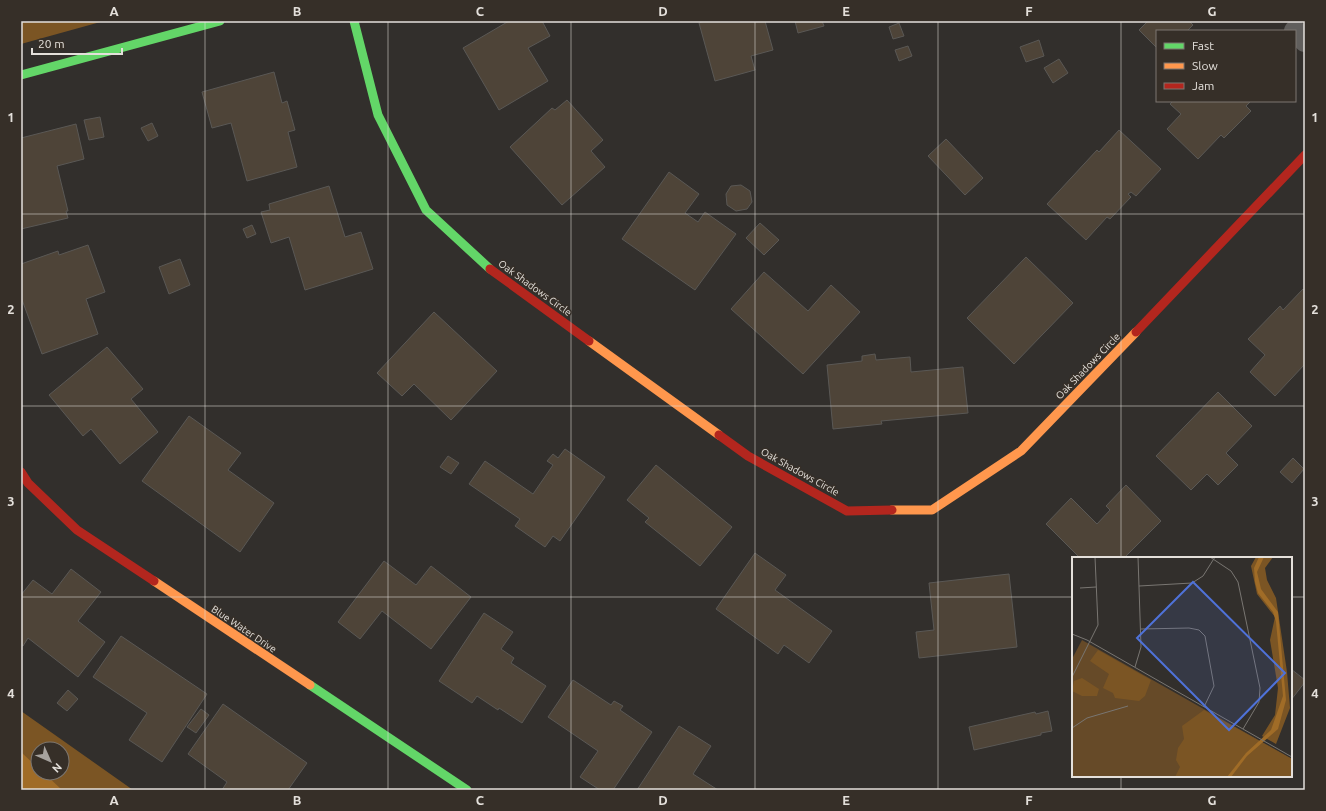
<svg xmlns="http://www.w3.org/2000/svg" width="1326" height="811" font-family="Ubuntu,sans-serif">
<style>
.forest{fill:#7b5524;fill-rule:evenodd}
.water{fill:#a06c27}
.building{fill:#4e4438;stroke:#5a5855}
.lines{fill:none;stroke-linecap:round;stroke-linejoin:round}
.street{stroke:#615f5d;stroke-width:22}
.fast{stroke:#63d668;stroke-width:9}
.slow{stroke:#ff974d;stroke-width:9}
.jam{stroke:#b3261e;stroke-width:9}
.grid{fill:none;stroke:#e4e0db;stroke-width:1;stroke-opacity:0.55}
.labels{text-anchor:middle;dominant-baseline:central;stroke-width:3;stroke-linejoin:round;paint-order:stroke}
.street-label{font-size:10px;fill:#e4e0db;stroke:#362f28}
.inset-road{fill:none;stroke:#797672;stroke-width:1}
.view{fill:#4f72d9;fill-opacity:0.15;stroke:#4f72d9;stroke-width:2}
.inset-edge{fill:none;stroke:#e4e0db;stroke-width:2}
.neatline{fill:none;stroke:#e4e0db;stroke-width:1.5}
.grid-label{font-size:13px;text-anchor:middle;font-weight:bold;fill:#e4e0db}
</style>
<rect width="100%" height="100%" fill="#322f2c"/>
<g class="forest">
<polygon points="21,21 104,21 21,44"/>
<path d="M 21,711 L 133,790 L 21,790 ZM 38,749 L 62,749 L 62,773 L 38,773 Z"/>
</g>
<polygon class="water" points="21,752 38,768 38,773 44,773 62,790 21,790"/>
<g class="building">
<polygon points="509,21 542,21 550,36 528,48 548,81 499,110 463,48"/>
<polygon points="705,21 765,21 773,50 751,56 755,70 715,81 699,23"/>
<polygon points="795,21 822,21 824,26 798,33"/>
<polygon points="1148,21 1189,21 1193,25 1187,31 1157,31 1157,48 1139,30"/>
<polygon points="899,23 904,36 893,39 889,27"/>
<polygon points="1039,40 1044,56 1026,62 1020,47"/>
<polygon points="908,46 912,56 899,61 895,50"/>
<polygon points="1059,59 1068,73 1053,83 1044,68"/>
<polygon points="274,72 282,103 287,101 295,130 288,132 297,167 247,181 231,123 212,128 202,92"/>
<polygon points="567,100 603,140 591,151 605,167 562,205 510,147 552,108 555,110"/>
<polygon points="1173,101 1251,101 1246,106 1251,111 1224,138 1221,135 1198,159 1167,129 1181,114 1170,104"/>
<polygon points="100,117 104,137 89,140 84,120"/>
<polygon points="152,123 158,136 148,141 141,128"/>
<polygon points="76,124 84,159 57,166 68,211 66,211 68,218 21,229 21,138"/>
<polygon points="1119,130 1161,169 1136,196 1131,192 1128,194 1131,197 1110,219 1107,217 1086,240 1047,204 1097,150 1099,152"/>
<polygon points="946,139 983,178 965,195 928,156"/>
<polygon points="669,172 699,194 685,213 698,222 705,212 736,234 695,290 622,239"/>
<polygon points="741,185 750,191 752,202 747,209 736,211 727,205 726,194 731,186"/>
<polygon points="329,186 345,237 361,232 373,269 305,290 289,237 271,243 261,212 270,210 269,204"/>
<polygon points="760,223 779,240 764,255 746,238"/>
<polygon points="252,225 256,234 247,238 243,229"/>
<polygon points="88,245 105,292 86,299 98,334 42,354 21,297 21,264 58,251 59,255"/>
<polygon points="1026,257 1073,303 1014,364 967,318"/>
<polygon points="180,259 190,285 169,294 159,267"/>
<polygon points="764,272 808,311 831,285 860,312 803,374 731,309"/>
<polygon points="1303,289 1305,291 1305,364 1275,396 1250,372 1265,355 1248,339 1280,306 1283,310"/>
<polygon points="434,312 497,371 451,420 414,384 402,396 377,373"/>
<polygon points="107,347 143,389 131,399 158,432 120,464 91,429 83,436 49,395"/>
<polygon points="875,354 876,360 910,357 911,372 963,367 968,413 881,421 882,424 833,429 827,365 862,361 862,356"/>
<polygon points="1218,392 1252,426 1226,453 1238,465 1218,485 1207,474 1191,490 1156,456"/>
<polygon points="189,416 241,453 228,470 274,503 240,552 142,481"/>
<polygon points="565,449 605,477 560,541 553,536 545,547 515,526 520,519 469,484 485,461 533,494 553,465 547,461 553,454 558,458"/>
<polygon points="448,456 459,463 451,474 440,467"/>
<polygon points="1293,458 1304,469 1292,483 1280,472"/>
<polygon points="656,465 732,527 700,566 645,522 649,518 627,500"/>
<polygon points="1126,485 1161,521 1124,558 1080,558 1046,524 1071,498 1097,524 1110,510 1106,506"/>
<polygon points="755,553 786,575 775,590 832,631 809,663 784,645 778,654 716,609"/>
<polygon points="384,561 416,585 431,566 471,597 431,649 382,611 360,639 338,622"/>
<polygon points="71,569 101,592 78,621 105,642 78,677 28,638 23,646 21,645 21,595 33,580 52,594"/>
<polygon points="1009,574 1017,647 919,658 916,632 934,630 929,583"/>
<polygon points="484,613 513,632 501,649 514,658 511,663 546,686 522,723 499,708 498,710 477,696 472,703 439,681"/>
<polygon points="121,636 207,694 162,762 129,740 147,713 93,677"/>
<polygon points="1291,669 1305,680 1305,682 1291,700"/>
<polygon points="573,680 611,705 614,701 623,706 620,710 652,732 613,790 600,790 580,777 598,751 548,717"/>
<polygon points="68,690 78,699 67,711 57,703"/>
<polygon points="223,704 307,763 288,790 222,790 227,782 188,754"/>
<polygon points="201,709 209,715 196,733 187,727"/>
<polygon points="1048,711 1052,731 1041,733 1041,735 974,750 969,727 1035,712 1036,714"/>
<polygon points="679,726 711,746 693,774 718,790 637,790"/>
</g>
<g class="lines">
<polyline class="street" points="1295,31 1305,41"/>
<g class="fast">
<polyline points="354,21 378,115 426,210 490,269"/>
<polyline points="21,75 220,21"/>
<polyline points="310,685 467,790"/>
</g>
<g class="slow">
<polyline points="589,341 719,435"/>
<polyline points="892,510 932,510 1021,451 1136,332"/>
<polyline points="154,581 310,685"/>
</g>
<g class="jam">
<polyline points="490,269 589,341"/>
<polyline points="1136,332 1305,155"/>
<polyline points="719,435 748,456 847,511 892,510"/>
<polyline points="21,472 28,483 77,530 154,581"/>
</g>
</g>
<path class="grid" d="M 205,21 L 205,790M 388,21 L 388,790M 571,21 L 571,790M 755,21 L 755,790M 938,21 L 938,790M 1121,21 L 1121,558M 21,214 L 1305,214M 21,406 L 1305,406M 21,597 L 1073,597M 1291,597 L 1305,597M 1121,776 L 1121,790"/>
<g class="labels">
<g class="street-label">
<text transform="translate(535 288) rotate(36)">Oak Shadows Circle</text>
<text transform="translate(1088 366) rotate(-46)">Oak Shadows Circle</text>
<text transform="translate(800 472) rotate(29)">Oak Shadows Circle</text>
<text transform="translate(244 629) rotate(34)">Blue Water Drive</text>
</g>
</g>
<g transform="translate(1072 557)">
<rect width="220" height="220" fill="#322f2c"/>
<path d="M 10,83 L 220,202 L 220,220 L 0,220 L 0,102 Z" fill="#664a28"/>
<path d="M 184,0 L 201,0 L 193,11 L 195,23 L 204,41 L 215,115 L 218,151 L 204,187 L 190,179 L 203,158 L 206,131 L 198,83 L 203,60 L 185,37 L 179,9 ZM 26,93 L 79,123 L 73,139 L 67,144 L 43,141 L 41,136 L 31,131 L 37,117 L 18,104 ZM 10,121 L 27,132 L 25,139 L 10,139 L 0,134 L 2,124 ZM 132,153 L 220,202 L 220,220 L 103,220 L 108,210 L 104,203 L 106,191 L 112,182 L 110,169 Z" fill="#7b5524"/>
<path d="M 187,0 L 192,0 L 185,15 L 189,32 L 206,55 L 214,143 L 206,172 L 175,199 L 159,220 L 155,220 L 174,196 L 199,173 L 211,139 L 204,65 L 201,55 L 186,36 L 183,25 L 182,11 Z" fill="#a06c27"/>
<path class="inset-road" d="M 138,0 L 159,14 L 166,25 L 188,131 L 187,145 L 171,172M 67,29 L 120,26 L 131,19 L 143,0M 8,31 L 24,30M 69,72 L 117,71 L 127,73 L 133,79 L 142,129 L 132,150M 0,77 L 15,83 L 220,200M 63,110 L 69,90 L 66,0M 0,120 L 26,68 L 23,0M 0,171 L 15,161 L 56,149"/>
<path class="view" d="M 121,25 L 213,116 L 157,173 L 65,81 Z"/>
<rect width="220" height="220" class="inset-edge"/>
</g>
<rect width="1326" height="811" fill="none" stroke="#362f28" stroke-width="44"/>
<rect x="1156" y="30" width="140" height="72" fill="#362f28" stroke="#7c7670"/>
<rect x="1164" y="43" width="20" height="6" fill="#63d668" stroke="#7c7670"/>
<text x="1192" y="50" font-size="12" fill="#e4e0db">Fast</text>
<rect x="1164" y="63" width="20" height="6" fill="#ff974d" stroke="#7c7670"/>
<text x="1192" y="70" font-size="12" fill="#e4e0db">Slow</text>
<rect x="1164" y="83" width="20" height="6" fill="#b3261e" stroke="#7c7670"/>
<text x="1192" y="90" font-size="12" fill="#e4e0db">Jam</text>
<g transform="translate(50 761) rotate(135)"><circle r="19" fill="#362f28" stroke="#7c7670"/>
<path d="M0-3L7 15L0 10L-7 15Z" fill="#a6a29e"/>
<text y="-6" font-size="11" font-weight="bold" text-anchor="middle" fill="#e4e0db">N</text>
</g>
<path d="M32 48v6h90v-6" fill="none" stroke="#e4e0db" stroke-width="2"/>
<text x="38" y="48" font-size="12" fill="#e4e0db" stroke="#362f28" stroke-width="3" paint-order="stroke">20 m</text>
<rect x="22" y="22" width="1282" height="767" class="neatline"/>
<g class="grid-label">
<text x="114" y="16">A</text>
<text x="297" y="16">B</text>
<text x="480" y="16">C</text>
<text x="663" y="16">D</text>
<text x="846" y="16">E</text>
<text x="1029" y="16">F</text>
<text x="1212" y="16">G</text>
<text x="11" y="122">1</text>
<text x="1315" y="122">1</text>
<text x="11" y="314">2</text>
<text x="1315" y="314">2</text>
<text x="11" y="506">3</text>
<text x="1315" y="506">3</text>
<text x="11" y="698">4</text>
<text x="1315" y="698">4</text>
<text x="114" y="805">A</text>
<text x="297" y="805">B</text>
<text x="480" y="805">C</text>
<text x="663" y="805">D</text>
<text x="846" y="805">E</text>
<text x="1029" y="805">F</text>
<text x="1212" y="805">G</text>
</g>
</svg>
